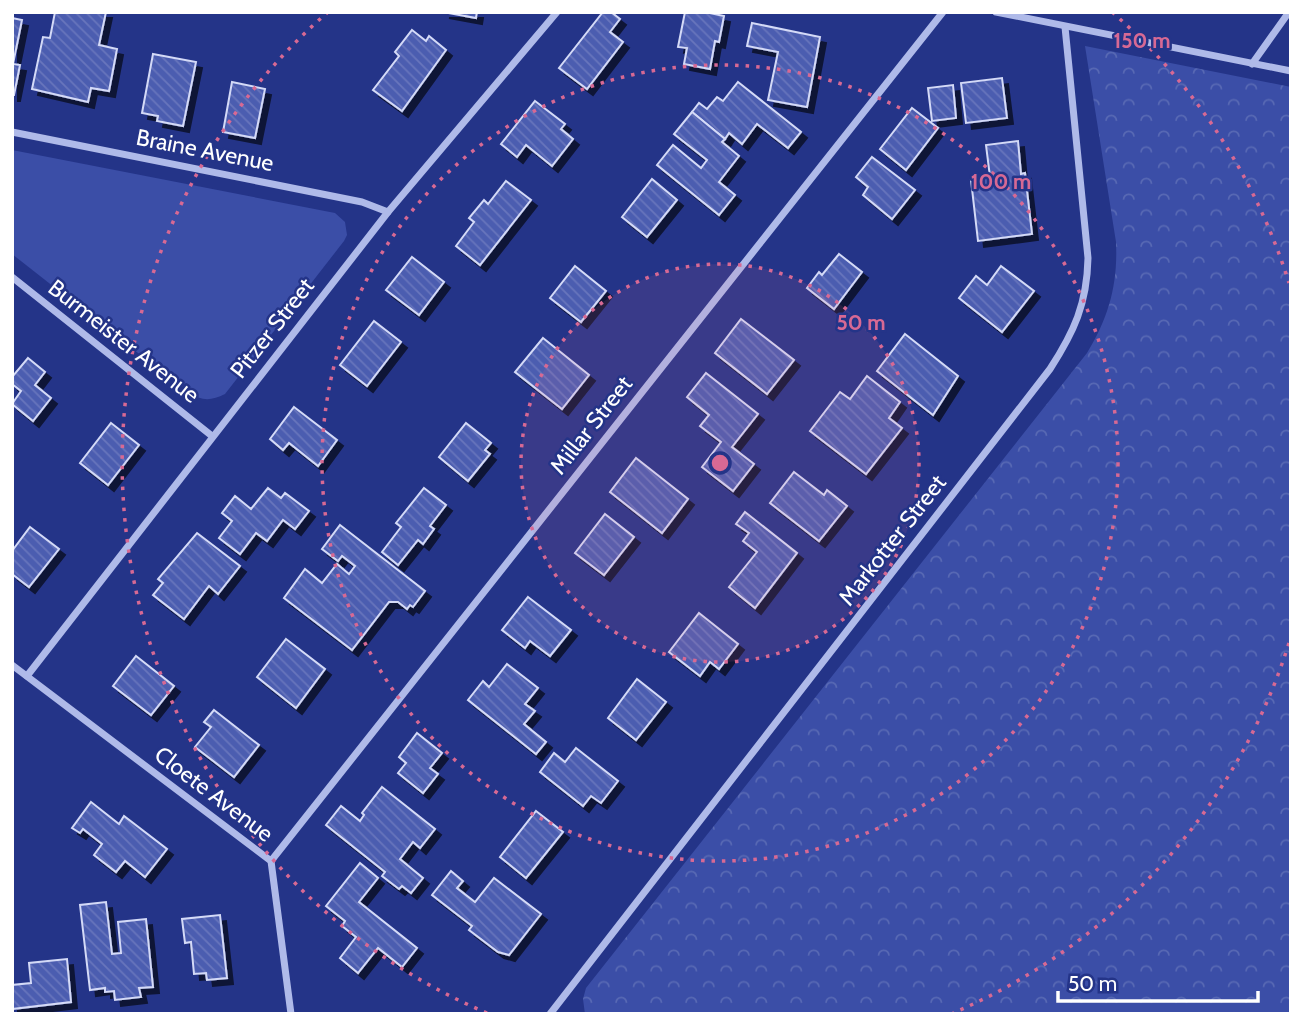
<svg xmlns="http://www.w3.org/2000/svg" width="1303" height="1026" font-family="Cabin,sans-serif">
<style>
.grass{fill:#3b4ea7}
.park{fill:url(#park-crowns)}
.building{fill:url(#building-back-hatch);stroke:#d4daf7;stroke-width:2;filter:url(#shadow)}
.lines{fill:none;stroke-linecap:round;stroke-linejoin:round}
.street{stroke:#afbae9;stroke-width:7}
.ring{fill:none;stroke:#d76994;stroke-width:3.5;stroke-dasharray:3.5 7}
.labels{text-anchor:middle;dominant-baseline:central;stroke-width:5;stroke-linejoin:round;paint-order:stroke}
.street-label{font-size:23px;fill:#fff;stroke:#243488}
.centre{fill:#d76994;stroke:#243488;stroke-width:3.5}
.ring-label{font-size:21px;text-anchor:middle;font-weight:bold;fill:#d76994;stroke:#243488;stroke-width:5;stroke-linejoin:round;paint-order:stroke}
</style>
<defs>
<pattern id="park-crowns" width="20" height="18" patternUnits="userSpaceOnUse" patternTransform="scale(1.75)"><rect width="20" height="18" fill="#3b4ea7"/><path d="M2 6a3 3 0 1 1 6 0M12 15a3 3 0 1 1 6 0" fill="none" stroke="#5869b4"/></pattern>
<pattern id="building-back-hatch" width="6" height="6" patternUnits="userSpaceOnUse" patternTransform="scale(1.75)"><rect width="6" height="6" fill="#4c5db0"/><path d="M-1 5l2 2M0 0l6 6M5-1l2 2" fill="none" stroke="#6775bc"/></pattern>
<filter id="shadow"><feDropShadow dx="6" dy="6" stdDeviation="0" flood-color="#0009"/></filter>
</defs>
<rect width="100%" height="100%" fill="#243488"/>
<path class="grass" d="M 12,150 L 335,213 L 345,222 L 347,235 L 344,241 L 225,394 C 211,401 202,401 189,393 L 12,254 Z"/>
<path class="park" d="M 1085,46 L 1291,87 L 1291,1014 L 585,1014 L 583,999 L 586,988 L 1087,353 C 1109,317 1118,284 1116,242 Z"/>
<g class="building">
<polygon points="55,12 106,12 99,45 117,49 109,91 91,88 88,102 32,89 43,37 50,38"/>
<polygon points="443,12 477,12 476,18"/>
<polygon points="603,12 611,12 620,19 610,32 623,42 587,89 559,68"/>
<polygon points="685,12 705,12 724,16 719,42 715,41 710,69 684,64 687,48 678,47"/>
<polygon points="12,18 22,20 13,64 20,65 14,95 12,95"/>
<polygon points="752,23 820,37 807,107 768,100 778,52 747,46"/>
<polygon points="412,30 426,41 429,36 446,50 402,111 373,90 399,56 395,52"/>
<polygon points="153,54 196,62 183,126 157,121 158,116 142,113"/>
<polygon points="1002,78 1007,118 966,123 961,83"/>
<polygon points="232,82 265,89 255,138 223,132"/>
<polygon points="738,82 801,132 788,148 757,124 742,144 729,133 725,139 692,112 699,103 707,109 717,97 723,101"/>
<polygon points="953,85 956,118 932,121 928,88"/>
<polygon points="535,101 565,124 561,129 573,139 552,166 526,145 517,157 501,144"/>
<polygon points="912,108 938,128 906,170 880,149"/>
<polygon points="692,112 725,139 722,142 739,156 719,182 735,195 719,215 657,165 673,145 701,168 707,160 674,134"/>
<polygon points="1018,141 1021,174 1025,173 1032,234 978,241 971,180 990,177 986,145"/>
<polygon points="872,157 915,190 892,219 863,195 868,187 856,177"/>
<polygon points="652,179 677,200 647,237 622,217"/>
<polygon points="506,181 531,200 480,265 456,246 474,222 469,218 484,200 488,204"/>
<polygon points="839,254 862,272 834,309 807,288 819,272 822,275"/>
<polygon points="412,257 444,282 419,315 386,290"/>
<polygon points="575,266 606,291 581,322 550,298"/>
<polygon points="1001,266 1034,291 1002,332 959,298 976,276 987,285"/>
<polygon points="741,319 794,360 767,394 715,353"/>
<polygon points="374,321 401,342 367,386 340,365"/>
<polygon points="905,334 958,376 933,415 877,371"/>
<polygon points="543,338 589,375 562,409 515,372"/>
<polygon points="28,358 45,372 35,385 51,398 33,421 12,404 21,391 12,384 12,377"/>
<polygon points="706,373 758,414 732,447 754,464 733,491 702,467 721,442 700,426 709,415 687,397"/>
<polygon points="867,376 900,402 889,418 902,428 866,474 810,431 840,392 850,399"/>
<polygon points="294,407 337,440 318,466 289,443 283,450 270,439"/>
<polygon points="111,423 139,445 108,485 80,463"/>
<polygon points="466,423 491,443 485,450 490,454 468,481 439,457"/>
<polygon points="636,458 688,499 662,533 610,492"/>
<polygon points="794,472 824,495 827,490 847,506 819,541 770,503"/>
<polygon points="268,488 281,498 285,493 309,511 295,529 283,520 267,541 256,533 240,554 219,538 232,521 222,513 235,496 251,509"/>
<polygon points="424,488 446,505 430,526 434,529 423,544 418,540 398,565 382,552 401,527 396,523"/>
<polygon points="745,512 797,553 755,608 729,587 757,552 743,541 749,533 736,524"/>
<polygon points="605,514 634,537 604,575 575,553"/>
<polygon points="340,525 425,591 413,607 410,605 407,609 398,602 389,602 352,650 284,598 305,569 322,583 337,564 349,574 355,566 342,556 338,561 322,549"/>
<polygon points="30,527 59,549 29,587 12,574 12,551"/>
<polygon points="197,533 240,566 218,594 209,586 184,619 153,595 163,583 158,579"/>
<polygon points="528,597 571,630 550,656 530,641 525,648 502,630"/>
<polygon points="699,613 738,644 719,669 710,662 700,676 669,652"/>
<polygon points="286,639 325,669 296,708 257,677"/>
<polygon points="136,656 174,686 151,715 113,686"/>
<polygon points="507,664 538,688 525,704 535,711 524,724 546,742 536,754 468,700 483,681 489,687"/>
<polygon points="637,679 666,702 636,740 608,718"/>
<polygon points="214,710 259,745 234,777 195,747 211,727 204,722"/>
<polygon points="417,733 442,753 430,768 438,774 423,793 398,773 406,763 399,757"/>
<polygon points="576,748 618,781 601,803 591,796 583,806 540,772 554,753 565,762"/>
<polygon points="382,787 435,829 420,848 413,842 400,859 423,878 411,893 402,886 399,889 382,876 385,872 326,825 341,806 360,821 364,815 362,813"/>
<polygon points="91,802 119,824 124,816 167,849 145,877 125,861 116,872 94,855 102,844 83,829 80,833 72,828"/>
<polygon points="536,811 563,832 526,878 500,857"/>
<polygon points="360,863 378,878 359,902 417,948 402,967 378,948 358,973 340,958 356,937 342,926 345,921 326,906"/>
<polygon points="451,871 463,881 457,888 475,902 494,878 541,914 509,955 498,952 469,930 472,926 432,895"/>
<polygon points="106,902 112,954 121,953 118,922 146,919 153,987 139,988 141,997 115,1000 114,991 105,992 105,988 90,990 80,905"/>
<polygon points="220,915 227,978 207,980 206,973 194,974 191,942 185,943 182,919"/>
<polygon points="67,959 71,1002 12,1009 12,985 31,983 29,963"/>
</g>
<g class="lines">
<g class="street">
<polyline points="996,12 1291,71"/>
<polyline points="1252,64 1289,12"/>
<polyline points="12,132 362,202 388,212"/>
<polyline points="12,277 212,436"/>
<polyline points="12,665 271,861 291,1014"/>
<polyline points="27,676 388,212 557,12"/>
<polyline points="271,861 943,12"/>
<path d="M 550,1014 L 1050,369 C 1074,332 1087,304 1088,258 L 1065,27"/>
</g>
</g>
<circle cx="720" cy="463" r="199" fill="#d76994" fill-opacity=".12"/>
<g class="ring">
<circle cx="720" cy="463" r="199"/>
<circle cx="720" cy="463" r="398"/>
<path d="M1289 643A597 597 0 0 1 953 1013M487 1013A597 597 0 0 1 328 12M1112 12A597 597 0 0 1 1289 283"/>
</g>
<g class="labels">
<g class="street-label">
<text transform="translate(205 150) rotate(11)">Braine Avenue</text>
<text transform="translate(272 328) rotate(-52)">Pitzer Street</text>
<text transform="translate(124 341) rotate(38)">Burmeister Avenue</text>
<text transform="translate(591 425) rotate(-52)">Millar Street</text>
<text transform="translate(892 540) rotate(-52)">Markotter Street</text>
<text transform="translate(214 794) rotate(37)">Cloete Avenue</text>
</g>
</g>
<circle cx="720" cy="463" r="10" class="centre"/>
<g class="ring-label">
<text x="1142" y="48">150 m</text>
<text x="1001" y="189">100 m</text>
<text x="861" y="330">50 m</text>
</g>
<rect width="1303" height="1026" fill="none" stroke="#ffffff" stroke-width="28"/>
<path d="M1058 991v10h200v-10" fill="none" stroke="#ffffff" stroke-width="3.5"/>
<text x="1068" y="991" font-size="21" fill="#ffffff" stroke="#243488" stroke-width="5" paint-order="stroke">50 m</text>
</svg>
